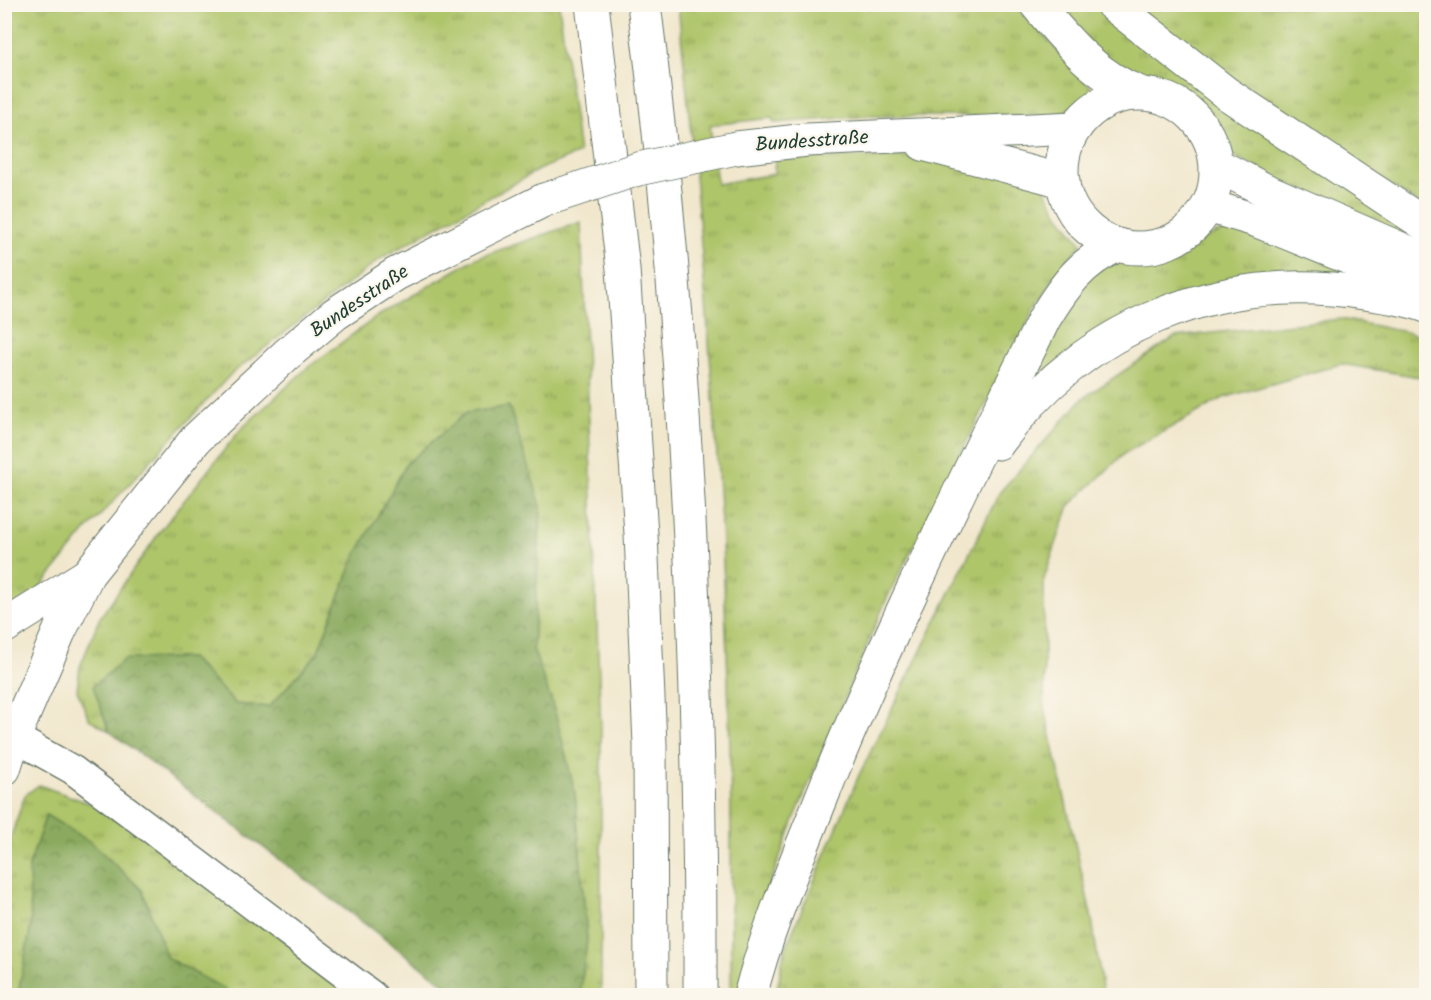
<svg xmlns="http://www.w3.org/2000/svg" width="1431" height="1000" font-family="Kalam,sans-serif">
<style>
.grass{fill:url(#grass-tufts);stroke:#67814f;stroke-width:1.5}
.forest{fill:url(#forest-crowns);stroke:#557449;stroke-width:1.5}
.lines{fill:none;stroke-linecap:round;stroke-linejoin:round}
.minor-casing{stroke:#68786a;stroke-width:31}
.major-casing{stroke:#68786a;stroke-width:35}
.highway-casing{stroke:#68786a;stroke-width:35}
.minor{stroke:#fff;stroke-width:28}
.major{stroke:#fff;stroke-width:33}
.highway{stroke:#fff;stroke-width:33}
.major-bridge-casing{stroke:#68786a;stroke-width:35;stroke-linecap:butt}
.major-bridge{stroke:#fff;stroke-width:33}
.labels{text-anchor:middle;dominant-baseline:central;stroke-width:4.5;stroke-linejoin:round;paint-order:stroke}
.street-label{font-size:20px;fill:#1f3d34;stroke:#fbf7ec}
</style>
<defs>
<pattern id="grass-tufts" width="24" height="20" patternUnits="userSpaceOnUse" patternTransform="scale(1.5)"><rect width="24" height="20" fill="#afc56a"/><path d="M3 7l-1-3M5 7V3M7 7l1-3M15 17l-1-3M17 17v-4M19 17l1-3" fill="none" stroke="#8ea158"/></pattern>
<pattern id="forest-crowns" width="20" height="18" patternUnits="userSpaceOnUse" patternTransform="scale(1.5)"><rect width="20" height="18" fill="#8baa5e"/><path d="M2 6a3 3 0 1 1 6 0M12 15a3 3 0 1 1 6 0" fill="none" stroke="#718c4e"/></pattern>
</defs>
<rect width="100%" height="100%" fill="#fbf7ec"/>
<filter id="ink" filterUnits="userSpaceOnUse"><feTurbulence type="fractalNoise" baseFrequency=".0167" numOctaves="2"/><feDisplacementMap in="SourceGraphic" scale="12" xChannelSelector="R" yChannelSelector="G"/><feConvolveMatrix kernelMatrix="1 2 1 2 8 2 1 2 1" color-interpolation-filters="sRGB"/></filter>
<filter id="wash" filterUnits="userSpaceOnUse"><feTurbulence type="fractalNoise" baseFrequency=".008" numOctaves="4" result="noise"/><feDisplacementMap in="SourceGraphic" scale="24" xChannelSelector="R" yChannelSelector="G"/><feGaussianBlur stdDeviation="1.35" result="paint"/><feColorMatrix in="noise" values="0 0 0 0 0 0 0 0 0 0 0 0 0 0 0 0 0 1.4 0 .05"/><feComposite in="paint" operator="in"/></filter>
<g filter="url(#wash)">
<rect width="100%" height="100%" fill="#f1e7cd"/>
<g class="grass">
<polygon points="4,5 559,5 579,153 540,169 383,257 231,374 86,531 19,614 4,618"/>
<path d="M 678,5 L 1016,5 L 1091,87 L 1088,99 L 1055,116 L 871,116 L 774,123 L 772,118 L 710,125 L 717,184 L 774,174 L 775,159 L 900,156 L 994,163 L 1041,182 L 1059,215 L 1082,244 L 1063,264 L 1035,308 L 886,600 L 795,817 L 756,920 L 738,995 L 731,995 C 731,901 732,806 729,711 C 722,475 703,239 678,5 Z"/>
<polygon points="1052,5 1096,5 1165,60 1426,238 1426,253 1230,154 1213,118 1190,98 1173,89 1145,83 1101,56"/>
<polygon points="1134,5 1426,5 1426,209 1180,43"/>
<polygon points="581,222 601,728 601,995 580,995 587,940 575,793 555,712 533,649 541,506 407,463 354,559 317,654 269,707 236,704 191,658 125,659 94,686 109,731 89,719 77,690 80,667 99,619 161,530 240,430 307,368 378,316 476,258"/>
<path d="M 1228,230 L 1253,231 L 1381,280 L 1274,278 L 1036,381 L 1030,376 C 1047,344 1071,278 1107,265 C 1126,258 1147,266 1166,259 C 1189,251 1204,235 1228,230 Z"/>
<polygon points="1341,319 1426,336 1426,378 1341,364 1223,398 1125,453 1069,506 1044,579 1044,705 1092,919 1103,995 776,995 784,952 859,775 1000,492 1083,398 1175,337"/>
<polygon points="39,785 116,813 358,995 235,995 167,958 142,890 46,815 29,866 31,925 18,995 5,995 4,857 25,795"/>
</g>
<g class="forest">
<polygon points="509,406 541,506 533,649 555,712 575,793 587,940 580,995 459,995 109,731 93,686 125,659 191,658 236,704 269,707 317,654 354,559 407,463 466,413"/>
<polygon points="46,815 92,843 142,890 167,958 235,995 18,995 31,925 29,866"/>
</g>
</g>
<g filter="url(#ink)">
<g class="lines">
<g class="minor-casing">
<polyline id="minor" points="14,737 73,770 373,996"/>
</g>
<g class="major-casing">
<g id="major">
<circle cx="1139" cy="171" r="77"/>
<polyline points="923,144 1063,181"/>
<polyline points="736,148 807,140 1075,128"/>
<polyline points="4,627 87,575"/>
<polyline points="4,730 14,737 59,632 88,574 196,439 286,355 335,314 396,274 544,200"/>
</g>
</g>
<g class="highway-casing">
<g id="highway">
<polyline points="592,4 623,269 641,534 650,745 651,996"/>
<path d="M 644,4 C 686,333 701,664 700,996"/>
<path d="M 1036,4 C 1066,40 1095,76 1140,93"/>
<polyline points="1112,4 1226,93 1426,225"/>
<polyline points="1217,165 1263,189 1426,260"/>
<polyline points="1208,206 1255,220 1426,289"/>
<path d="M 998,443 C 1082,325 1222,270 1364,293 C 1385,296 1407,299 1426,306"/>
<polyline points="4,769 14,737"/>
<path d="M 750,996 C 767,930 794,867 819,804 C 885,638 966,479 1044,319 C 1064,286 1082,261 1118,245"/>
</g>
</g>
<use href="#minor" class="minor"/>
<use href="#major" class="major"/>
<use href="#highway" class="highway"/>
<g class="major-bridge-casing">
<polyline id="major-bridge" points="544,200 638,169 736,148"/>
</g>
<use href="#major-bridge" class="major-bridge"/>
</g>
</g>
<g class="labels">
<g class="street-label">
<text transform="translate(812 142) rotate(-4)">Bundesstraße</text>
<text transform="translate(360 302) rotate(-34)">Bundesstraße</text>
</g>
</g>
<rect width="1431" height="1000" fill="none" stroke="#fbf7ec" stroke-width="24"/>
</svg>
